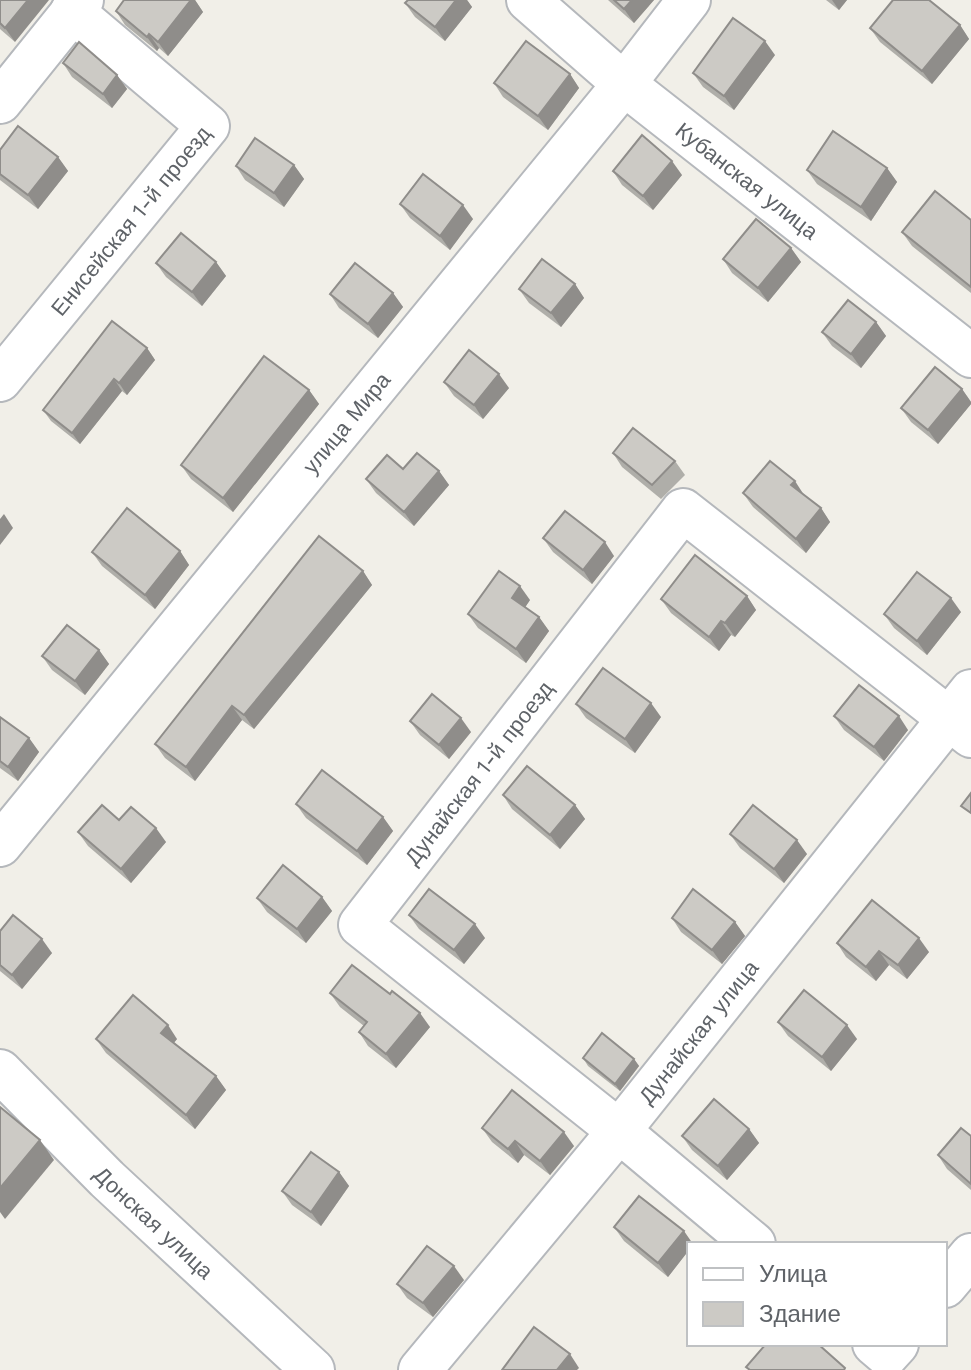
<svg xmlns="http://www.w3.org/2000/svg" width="971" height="1370" font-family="'Work Sans',sans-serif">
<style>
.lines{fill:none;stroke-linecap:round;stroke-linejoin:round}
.minor-casing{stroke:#b5b8bc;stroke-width:46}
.minor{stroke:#fff;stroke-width:42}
.wall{fill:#afaea9}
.shaded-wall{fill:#8f8d8a}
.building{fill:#cccac5;stroke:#8f8d8a;stroke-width:2}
.labels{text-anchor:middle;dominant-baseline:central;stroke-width:8;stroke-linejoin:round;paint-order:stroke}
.street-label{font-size:22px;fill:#5f6368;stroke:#fff}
</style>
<rect width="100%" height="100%" fill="#f1efe8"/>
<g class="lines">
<g class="minor-casing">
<g id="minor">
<path id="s1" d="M 528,0 L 624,84 L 971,356"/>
<polyline points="0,102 82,0"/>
<path id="s2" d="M 0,380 L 208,126 L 72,11"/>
<path id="s3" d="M 0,845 L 624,84 L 689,0"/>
<path id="s4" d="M 0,1071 L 107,1179 L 313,1370"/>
<path id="s5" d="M 754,1244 L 619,1131 L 360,925 L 683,510 L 971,736"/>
<polyline points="945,1286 971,1255"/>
<polyline points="874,1344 887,1355 897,1344"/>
<path id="s6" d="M 420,1370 L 619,1131 L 971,691"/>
</g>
</g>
<use href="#minor" class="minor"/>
</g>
<g class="wall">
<polygon points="0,0 15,42 0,29"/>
<polygon points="124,0 195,0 203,12 168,56 159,48 157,51 125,25 116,11"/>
<polygon points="408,0 467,0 472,7 445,41 415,17 405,3"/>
<polygon points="608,0 654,0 634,23"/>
<polygon points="826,0 847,0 839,10"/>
<polygon points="960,25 969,39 932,84 880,42 870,28"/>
<polygon points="775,55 734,110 703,87 693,73"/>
<polygon points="63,63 117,75 127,89 112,108 72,77"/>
<polygon points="570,74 579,88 548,130 503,97 494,83"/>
<polygon points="0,150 58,157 68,171 38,209 0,180"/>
<polygon points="294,165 304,179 284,207 245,180 236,166"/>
<polygon points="887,168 897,182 871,221 817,184 807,170"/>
<polygon points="613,171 682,175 653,210 622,185"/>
<polygon points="400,204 473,219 450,250 410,218"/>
<polygon points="971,220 971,293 912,246 902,232"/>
<polygon points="791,248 801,262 768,302 732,273 723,259"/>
<polygon points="216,262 226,276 202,306 166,277 156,263"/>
<polygon points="575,284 584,298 561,327 529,303 519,289"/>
<polygon points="393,293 403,307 378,338 339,308 330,294"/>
<polygon points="876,322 886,336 861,368 832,346 822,332"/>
<polygon points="147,348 155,360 127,395 122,391 80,444 51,421 43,410"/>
<polygon points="444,382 509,388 483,419 454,396"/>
<polygon points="962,389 971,402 971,404 938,444 911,422 901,408"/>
<polygon points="309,390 319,404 233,512 191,479 181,465"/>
<polygon points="613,453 675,461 685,475 661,499 622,467"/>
<polygon points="403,469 439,471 449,485 414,526 376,493 366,479"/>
<polygon points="743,493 821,508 830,522 806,553 753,507"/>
<polygon points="543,538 614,556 592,584 553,552"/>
<polygon points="180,551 189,565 155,609 102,566 92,552"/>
<polygon points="363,571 372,585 254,729 242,720 195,781 165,758 155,744"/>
<polygon points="747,596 756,610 735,637 731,635 719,651 671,613 661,599"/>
<polygon points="530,600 525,607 539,617 549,631 526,663 478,628 468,614"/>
<polygon points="961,612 927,655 894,628 884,614"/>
<polygon points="99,650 109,664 85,695 52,670 42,656"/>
<polygon points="576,704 661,717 635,753 586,718"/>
<polygon points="834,716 908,730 884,761 844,730"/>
<polygon points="0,717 29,738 39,752 18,781 0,768"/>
<polygon points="410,721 471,732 449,759 420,735"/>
<polygon points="503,795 575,805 585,819 560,849 512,809"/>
<polygon points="296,804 383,817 393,831 367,865 306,818"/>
<polygon points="119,820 166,842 131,883 88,846 78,832"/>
<polygon points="730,834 807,854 784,883 740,848"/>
<polygon points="322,897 332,911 306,943 267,912 257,898"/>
<polygon points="409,915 485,938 464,964 419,929"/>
<polygon points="672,918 735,922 745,936 722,964 681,932"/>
<polygon points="0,931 52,953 22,989 0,971"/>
<polygon points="837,943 929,952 907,979 889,965 876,981 846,957"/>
<polygon points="330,993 430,1027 396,1068 368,1046 359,1032 364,1026 340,1007"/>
<polygon points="778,1022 857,1039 831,1071 788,1036"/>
<polygon points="96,1039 177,1039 174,1043 216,1076 226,1090 195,1129 106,1053"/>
<polygon points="583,1058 634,1059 639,1066 620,1091 588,1066"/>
<polygon points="482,1128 574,1146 550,1175 524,1155 518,1163 492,1142"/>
<polygon points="749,1129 759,1143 727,1180 692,1150 682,1136"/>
<polygon points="971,1136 971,1190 947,1169 938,1155"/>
<polygon points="339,1172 349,1186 321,1226 292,1205 282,1191"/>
<polygon points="614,1227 689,1244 689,1250 668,1277 624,1241"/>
<polygon points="464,1280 433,1317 407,1298 397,1284"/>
</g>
<g class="shaded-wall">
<polygon points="28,0 49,0 15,42 5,28"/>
<polygon points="191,0 195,0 203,12 168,56 158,42"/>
<polygon points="456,0 467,0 472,7 445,41 435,27"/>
<polygon points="632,0 654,0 634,23 624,9"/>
<polygon points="832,0 847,0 839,10"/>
<polygon points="960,25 969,39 932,84 922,71"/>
<polygon points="149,34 159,48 157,51 147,37"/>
<polygon points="765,41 775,55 734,110 724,96"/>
<polygon points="570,74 579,88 548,130 538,116"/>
<polygon points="117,75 127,89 112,108 103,94"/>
<polygon points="58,157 68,171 38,209 28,195"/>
<polygon points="672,161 682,175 653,210 643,196"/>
<polygon points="294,165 304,179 284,207 274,193"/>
<polygon points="887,168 897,182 871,221 861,207"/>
<polygon points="463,205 473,219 450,250 440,236"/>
<polygon points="791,248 801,262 768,302 758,288"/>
<polygon points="216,262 226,276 202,306 192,292"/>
<polygon points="575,284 584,298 561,327 551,313"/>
<polygon points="393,293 403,307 378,338 368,324"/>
<polygon points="876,322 886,336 861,368 851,354"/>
<polygon points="147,348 155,360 127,395 119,383"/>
<polygon points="499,374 509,388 483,419 474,405"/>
<polygon points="114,379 122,391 80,444 72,433"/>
<polygon points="962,389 971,402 971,404 938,444 928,430"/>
<polygon points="309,390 319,404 233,512 223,498"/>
<polygon points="439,471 449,485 414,526 404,512"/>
<polygon points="795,481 804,495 791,485"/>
<polygon points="821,508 830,522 806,553 796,539"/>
<polygon points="4,514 13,528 0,545 0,519"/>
<polygon points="605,542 614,556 592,584 583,570"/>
<polygon points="180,551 189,565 155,609 145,595"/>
<polygon points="363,571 372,585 254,729 244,715"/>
<polygon points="520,586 530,600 522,612 512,598"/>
<polygon points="747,596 756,610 735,637 725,623"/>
<polygon points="951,598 961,612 927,655 917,641"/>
<polygon points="539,617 549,631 526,663 516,649"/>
<polygon points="721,621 731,635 719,651 709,637"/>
<polygon points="99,650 109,664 85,695 75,681"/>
<polygon points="651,703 661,717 635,753 625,739"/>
<polygon points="232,706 242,720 195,781 186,767"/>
<polygon points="899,716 908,730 884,761 874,747"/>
<polygon points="461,718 471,732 449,759 439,745"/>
<polygon points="29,738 39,752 18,781 8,767"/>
<polygon points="575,805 585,819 560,849 550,835"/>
<polygon points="383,817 393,831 367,865 357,851"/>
<polygon points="156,828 166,842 131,883 121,869"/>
<polygon points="797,840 807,854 784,883 774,869"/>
<polygon points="322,897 332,911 306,943 297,929"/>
<polygon points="735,922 745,936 722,964 712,950"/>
<polygon points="475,924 485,938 464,964 454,950"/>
<polygon points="919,938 929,952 907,979 898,965"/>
<polygon points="42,939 52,953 22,989 12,975"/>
<polygon points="879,951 889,965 876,981 866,967"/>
<polygon points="420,1013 430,1027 396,1068 386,1054"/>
<polygon points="168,1025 177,1039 170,1047 161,1033"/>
<polygon points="847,1025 857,1039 831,1071 822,1057"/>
<polygon points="634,1059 639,1066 620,1091 615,1084"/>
<polygon points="216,1076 226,1090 195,1129 186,1115"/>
<polygon points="749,1129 759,1143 727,1180 718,1166"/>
<polygon points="564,1132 574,1146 550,1175 540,1161"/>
<polygon points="40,1140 54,1160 5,1219 0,1212 0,1188"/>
<polygon points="515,1141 524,1155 518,1163 508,1149"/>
<polygon points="339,1172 349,1186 321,1226 311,1212"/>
<polygon points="684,1231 693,1244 689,1244 689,1250 668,1277 658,1263"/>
<polygon points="454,1266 464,1280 433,1317 423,1303"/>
<polygon points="570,1354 579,1368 577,1370 557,1370"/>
</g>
<g class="building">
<polygon points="0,0 28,0 5,28 0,23"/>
<polygon points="124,0 191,0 158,42 149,34 147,37 116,11"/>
<polygon points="408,0 456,0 435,27 405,3"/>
<polygon points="614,0 632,0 624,9"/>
<polygon points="893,0 929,0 960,25 922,71 870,28"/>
<polygon points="733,18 765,41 724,96 693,73"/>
<polygon points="526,41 570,74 538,116 494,83"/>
<polygon points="79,42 117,75 103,94 63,63"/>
<polygon points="18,126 58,157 28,195 0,174 0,150"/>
<polygon points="833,131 887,168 861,207 807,170"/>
<polygon points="642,135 672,161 643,196 613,171"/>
<polygon points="255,138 294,165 274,193 236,166"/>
<polygon points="423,174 463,205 440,236 400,204"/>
<polygon points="935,191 971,220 971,287 902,232"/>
<polygon points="756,219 791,248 758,288 723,259"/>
<polygon points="181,233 216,262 192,292 156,263"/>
<polygon points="542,259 575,284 551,313 519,289"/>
<polygon points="355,263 393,293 368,324 330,294"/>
<polygon points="848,300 876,322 851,354 822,332"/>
<polygon points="112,321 147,348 119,383 114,379 72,433 43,410"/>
<polygon points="469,350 499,374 474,405 444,382"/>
<polygon points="264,356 309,390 223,498 181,465"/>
<polygon points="935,367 962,389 928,430 901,408"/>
<polygon points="633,428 675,461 652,485 613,453"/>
<polygon points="417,453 439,471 404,512 366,479 387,455 403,469"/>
<polygon points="770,461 795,481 791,485 821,508 796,539 743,493"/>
<polygon points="127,508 180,551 145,595 92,552"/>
<polygon points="565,511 605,542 583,570 543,538"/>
<polygon points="319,536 363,571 244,715 232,706 186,767 155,744"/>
<polygon points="695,555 747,596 725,623 721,621 709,637 661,599"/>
<polygon points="499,571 520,586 512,598 539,617 516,649 468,614"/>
<polygon points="917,572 951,598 917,641 884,614"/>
<polygon points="67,625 99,650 75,681 42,656"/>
<polygon points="603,668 651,703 625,739 576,704"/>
<polygon points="859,685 899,716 874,747 834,716"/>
<polygon points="432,694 461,718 439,745 410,721"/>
<polygon points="0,717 29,738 8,767 0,761"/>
<polygon points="527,766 575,805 550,835 503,795"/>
<polygon points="322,770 383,817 357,851 296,804"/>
<polygon points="971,793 971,813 961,806"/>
<polygon points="102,805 119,820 131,807 156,828 121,869 78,832"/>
<polygon points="753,805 797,840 774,869 730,834"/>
<polygon points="283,865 322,897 297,929 257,898"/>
<polygon points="429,889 475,924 454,950 409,915"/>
<polygon points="693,889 735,922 712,950 672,918"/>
<polygon points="872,900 919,938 898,965 879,951 866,967 837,943"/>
<polygon points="13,915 42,939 12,975 0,965 0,931"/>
<polygon points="352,965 390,994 392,991 420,1013 386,1054 359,1032 367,1022 330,993"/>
<polygon points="804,990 847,1025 822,1057 778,1022"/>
<polygon points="133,995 168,1025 161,1033 216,1076 186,1115 96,1039"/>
<polygon points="602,1033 634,1059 615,1084 583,1058"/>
<polygon points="512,1090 564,1132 540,1161 515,1141 508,1149 482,1128"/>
<polygon points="714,1099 749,1129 718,1166 682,1136"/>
<polygon points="0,1107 40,1140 0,1188"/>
<polygon points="961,1128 971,1136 971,1184 938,1155"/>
<polygon points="311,1152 339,1172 311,1212 282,1191"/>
<polygon points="639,1196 684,1231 658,1263 614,1227"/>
<polygon points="427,1246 454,1266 423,1303 397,1284"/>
<polygon points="534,1327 570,1354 557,1370 502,1370"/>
<polygon points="766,1344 818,1344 845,1368 844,1370 750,1370 746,1367"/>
</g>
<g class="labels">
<g class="street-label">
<text stroke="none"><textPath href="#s1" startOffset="284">Кубанская улица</textPath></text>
<text stroke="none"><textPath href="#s2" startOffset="206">Енисейская 1-й проезд</textPath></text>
<text stroke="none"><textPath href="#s3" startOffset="546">улица Мира</textPath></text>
<text stroke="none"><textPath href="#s5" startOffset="700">Дунайская 1-й проезд</textPath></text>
<text stroke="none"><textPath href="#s6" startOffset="438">Дунайская улица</textPath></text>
<text stroke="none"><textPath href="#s4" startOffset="216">Донская улица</textPath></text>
</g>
</g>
<rect x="687" y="1242" width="260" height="104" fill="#ffffff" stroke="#bfc1c3" stroke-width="2"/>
<rect x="703" y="1268" width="40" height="12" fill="#ffffff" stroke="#bfc1c3" stroke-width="2"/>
<text x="759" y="1282" font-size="24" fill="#5f6368">Улица</text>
<rect x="703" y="1302" width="40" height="24" fill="#cccac5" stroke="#bfc1c3" stroke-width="2"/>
<text x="759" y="1322" font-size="24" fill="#5f6368">Здание</text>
</svg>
